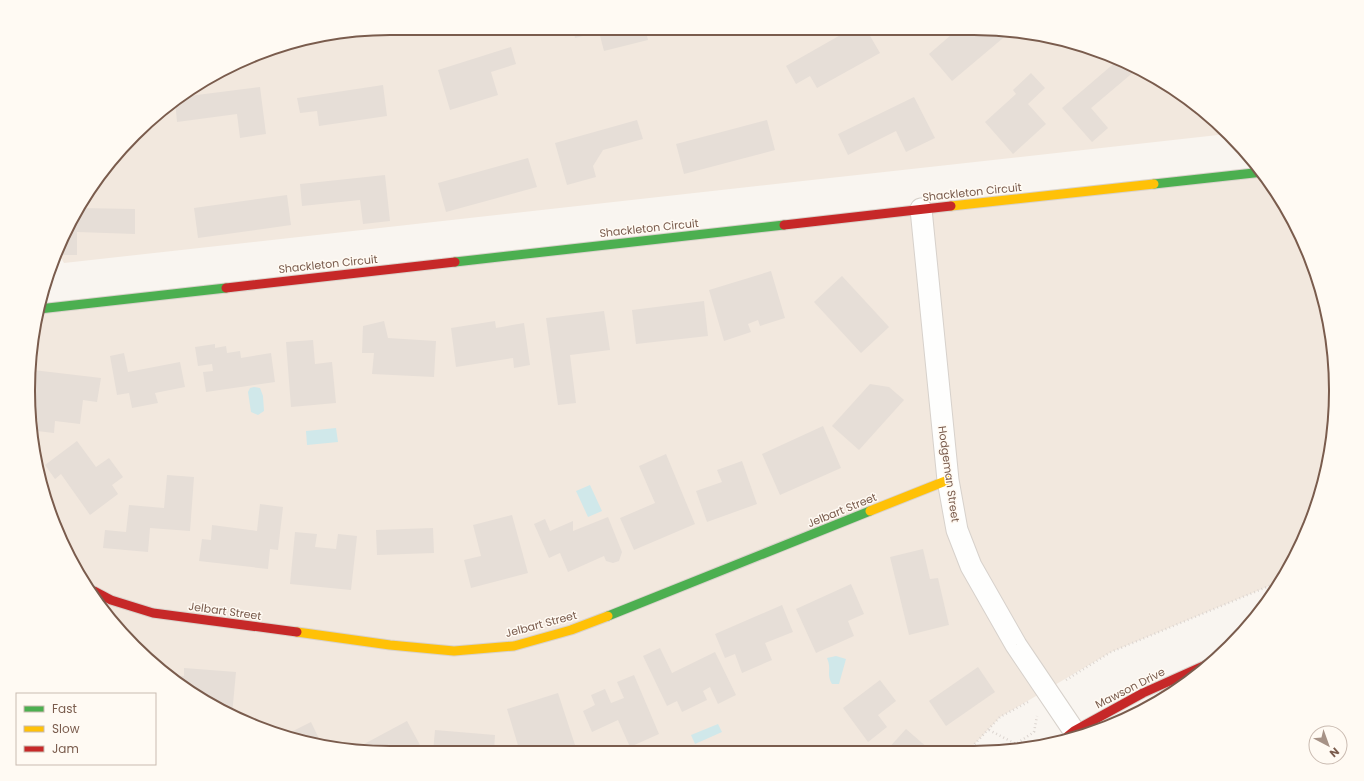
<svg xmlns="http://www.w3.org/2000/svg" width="1364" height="781" font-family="Poppins,sans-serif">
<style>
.residential{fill:#f2e8de}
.water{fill:#d0e8ea}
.building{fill:#e6ded7}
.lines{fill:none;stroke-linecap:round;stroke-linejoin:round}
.street-casing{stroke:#d7d1cb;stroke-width:23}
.fast-casing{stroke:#d9d2cb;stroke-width:11}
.slow-casing{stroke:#d9d2cb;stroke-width:11}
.jam-casing{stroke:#d9d2cb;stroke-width:11}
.path{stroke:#dcd5d0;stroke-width:2.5;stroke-dasharray:1 3;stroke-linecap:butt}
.street{stroke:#fefefd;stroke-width:21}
.fast{stroke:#4caf50;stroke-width:9}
.slow{stroke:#ffc107;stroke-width:9}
.jam{stroke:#c62828;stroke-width:9}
.labels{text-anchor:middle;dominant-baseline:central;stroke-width:3;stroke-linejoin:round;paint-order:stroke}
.street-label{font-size:11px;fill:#7a5c4d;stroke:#fffaf3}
.rim{fill:none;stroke:#7a5c4d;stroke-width:2}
</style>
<rect width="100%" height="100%" fill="#f9f5f0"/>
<g class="residential">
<polygon points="391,28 997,29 1090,47 1155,77 1213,118 1227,134 64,263 59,255 89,189 170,103 274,47"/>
<polygon points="1263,172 1299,230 1324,297 1335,367 1333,438 1317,507 1287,572 1281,581 1111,652 1000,717 969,750 367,752 274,734 209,704 118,629 56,529 29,414 39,309"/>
</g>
<g class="water">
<polygon points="254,387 260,388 263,396 264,411 258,415 251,412 248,392 250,388"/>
<polygon points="336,428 338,442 307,445 306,431"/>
<polygon points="590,485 602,511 588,517 576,491"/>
<path d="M 836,656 L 846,659 L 839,684 L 832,684 C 826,673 832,670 827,658 Z"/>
<polygon points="718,724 722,732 695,744 691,735"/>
</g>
<g class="building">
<polygon points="573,28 645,28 648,40 604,51 599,32 575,38"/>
<polygon points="851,29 866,29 880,53 817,88 810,76 796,84 786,66"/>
<polygon points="958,29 997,29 1007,31 1009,33 952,81 929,54"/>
<polygon points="511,47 516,64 491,72 498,95 450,110 438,70"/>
<polygon points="1118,60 1133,67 1136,70 1091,108 1108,128 1092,142 1062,108"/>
<polygon points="1031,73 1045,88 1028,104 1046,124 1013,154 985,122 1016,94 1013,90"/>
<polygon points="383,85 387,116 319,126 317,111 300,113 297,98"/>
<polygon points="260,87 266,134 240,138 237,114 177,122 175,100 181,97"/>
<polygon points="914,97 935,138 906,152 896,131 848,155 838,134"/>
<polygon points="637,120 643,139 603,150 593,166 596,177 567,185 555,143"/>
<polygon points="767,120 775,150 684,174 676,144"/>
<polygon points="528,158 537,187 446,212 438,183"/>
<polygon points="385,175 390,221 363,224 360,200 302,206 300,184"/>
<polygon points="287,195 291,225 198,238 194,208"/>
<polygon points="80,208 135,209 135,234 77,232 77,255 59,255"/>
<polygon points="771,271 785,318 760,326 758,320 748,324 751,332 724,341 709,290"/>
<polygon points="842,276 889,327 861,353 814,302"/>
<polygon points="704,301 708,336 636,344 632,310"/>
<polygon points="604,311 610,350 570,355 576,403 558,405 546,318"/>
<polygon points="384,321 388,338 436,341 434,377 372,374 374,353 362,353 363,326"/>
<polygon points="495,321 496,328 524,323 530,365 514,368 513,358 456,367 451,328"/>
<polygon points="313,340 315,364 332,362 336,403 291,407 286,342"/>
<polygon points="215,344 215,348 226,346 227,353 240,351 241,358 271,353 275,382 206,392 203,372 213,371 212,364 198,366 195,347"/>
<polygon points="124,353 128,372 180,362 185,387 155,393 158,403 132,408 129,393 117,395 110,356"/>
<polygon points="33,370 101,378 97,402 83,400 80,424 55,421 54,433 37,431 38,420 30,419 29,414"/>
<polygon points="870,384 889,387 904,400 859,450 832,426"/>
<polygon points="823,426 841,468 780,495 762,454"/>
<polygon points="77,441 96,467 109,458 123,477 112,485 118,494 90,515 61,474 55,479 45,465"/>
<polygon points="666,454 695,524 634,550 620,518 655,503 639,466"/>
<polygon points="742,461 757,504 707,522 696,491 722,482 717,470"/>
<polygon points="167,475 194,477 190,531 150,528 148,552 103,548 105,530 126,532 129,505 164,508"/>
<polygon points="260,504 283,507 278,550 270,549 268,569 199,561 202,539 211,540 212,525 257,531"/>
<polygon points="512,515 528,573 471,588 464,560 481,556 473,525"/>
<polygon points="608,517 622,552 619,561 613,563 606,561 604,556 568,572 560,553 549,558 534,524 545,519 550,531 573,521 573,531"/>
<polygon points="433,528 434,553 377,555 376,530"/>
<polygon points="295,532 317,534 315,547 336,549 338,534 357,536 351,590 290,584"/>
<polygon points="923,549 930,579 938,578 949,625 909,635 890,557"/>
<polygon points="851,584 864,614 848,621 854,636 816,653 796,609"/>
<polygon points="782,605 793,632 765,643 772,660 742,673 735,654 725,658 715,634"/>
<polygon points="660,648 672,673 715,652 736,695 718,704 710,687 703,691 707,700 682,712 677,701 667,706 643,656"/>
<polygon points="978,667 995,692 946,726 929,701"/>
<polygon points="184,668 236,672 232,715 209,704 173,675 184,676"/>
<polygon points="634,675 659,734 630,747 618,720 592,732 583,711 595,705 591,695 605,689 611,703 624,698 617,682"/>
<polygon points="880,680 896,701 878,715 887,727 868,742 843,708"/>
<polygon points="558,693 577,751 520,752 507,709"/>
<polygon points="407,721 420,745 407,752 367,752 353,750"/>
<polygon points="311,722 321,743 283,736"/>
<polygon points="906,729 929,749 929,750 887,750"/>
<polygon points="435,730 495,735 494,752 433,752"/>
</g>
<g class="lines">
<g class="street-casing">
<polyline id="street" points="921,209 948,480 957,530 971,566 1016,645 1074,731"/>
</g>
<g class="fast-casing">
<g id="fast">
<polyline points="1154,184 1263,172"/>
<polyline points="455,262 784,225"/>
<polyline points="39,309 226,288"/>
<polyline points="608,616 870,511"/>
</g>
</g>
<g class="slow-casing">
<g id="slow">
<polyline points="951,206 1154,184"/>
<polyline points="870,511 948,480"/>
<polyline points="297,632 390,645 454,651 514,646 571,630 608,616"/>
</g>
</g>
<g class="jam-casing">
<g id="jam">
<polyline points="784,225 951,206"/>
<polyline points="226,288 455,262"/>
<polyline points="94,591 111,600 153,613 297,632"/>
<polyline points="1063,740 1074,731 1143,693 1210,663"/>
</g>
</g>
<g class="path">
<polyline points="1066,680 1111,652 1281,581"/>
<polyline points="989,730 1016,744 1034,732 1037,716"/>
<polyline points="969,750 1000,717 1028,702"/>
</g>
<use href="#street" class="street"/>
<use href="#fast" class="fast"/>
<use href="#slow" class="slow"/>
<use href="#jam" class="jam"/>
</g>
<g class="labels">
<g class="street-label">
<text transform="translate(972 192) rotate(-6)">Shackleton Circuit</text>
<text transform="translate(649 228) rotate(-6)">Shackleton Circuit</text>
<text transform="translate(328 264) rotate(-6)">Shackleton Circuit</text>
<text transform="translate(949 474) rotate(82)">Hodgeman Street</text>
<text transform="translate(842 510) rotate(-22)">Jelbart Street</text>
<text transform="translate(225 611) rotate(8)">Jelbart Street</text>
<text transform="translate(541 624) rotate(-15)">Jelbart Street</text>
<text transform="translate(1130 688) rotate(-27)">Mawson Drive</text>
</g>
</g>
<path d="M0 0H1364V781H0ZM390 35H974A355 355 0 0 1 1329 390V391A355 355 0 0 1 974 746H390A355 355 0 0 1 35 391V390A355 355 0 0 1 390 35Z" fill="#fffaf3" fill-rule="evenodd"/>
<path class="rim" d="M390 35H974A355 355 0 0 1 1329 390V391A355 355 0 0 1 974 746H390A355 355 0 0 1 35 391V390A355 355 0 0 1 390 35Z"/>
<rect x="16" y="693" width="140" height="72" fill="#fffaf3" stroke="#cabbb1"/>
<rect x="24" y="706" width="20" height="6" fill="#4caf50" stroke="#cabbb1"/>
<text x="52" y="713" font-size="12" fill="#7a5c4d">Fast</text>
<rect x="24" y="726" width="20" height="6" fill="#ffc107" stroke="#cabbb1"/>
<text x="52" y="733" font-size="12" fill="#7a5c4d">Slow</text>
<rect x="24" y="746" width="20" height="6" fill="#c62828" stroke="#cabbb1"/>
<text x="52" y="753" font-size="12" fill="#7a5c4d">Jam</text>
<g transform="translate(1328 745) rotate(139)"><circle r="19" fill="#fffaf3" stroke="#cabbb1"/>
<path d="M0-3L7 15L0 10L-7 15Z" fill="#a69286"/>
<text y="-6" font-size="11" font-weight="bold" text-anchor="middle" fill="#7a5c4d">N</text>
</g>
</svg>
